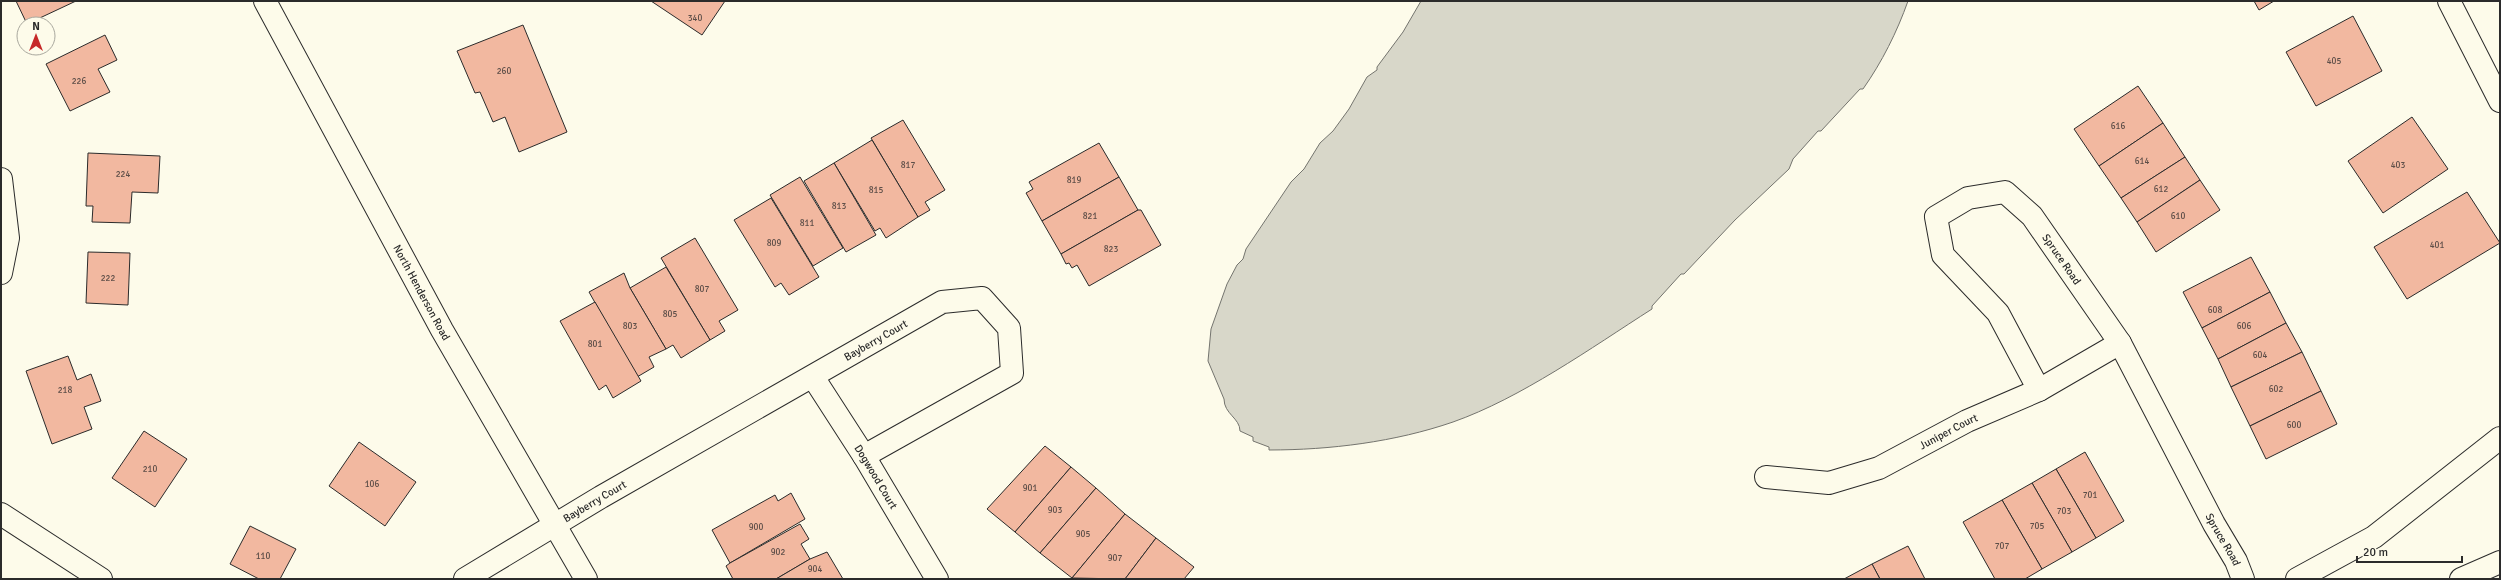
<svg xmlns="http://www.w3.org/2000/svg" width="2501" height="580" font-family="Signika,sans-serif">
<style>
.water{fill:#d8d7c9;stroke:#74746e}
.building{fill:#f2b8a0;stroke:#2b2b2b}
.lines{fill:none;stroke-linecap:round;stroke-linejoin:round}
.minor-casing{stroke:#2b2b2b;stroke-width:24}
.major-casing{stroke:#2b2b2b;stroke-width:24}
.minor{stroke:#fdfbea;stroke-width:22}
.major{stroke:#fdfbea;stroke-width:22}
.labels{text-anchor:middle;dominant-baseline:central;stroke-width:3;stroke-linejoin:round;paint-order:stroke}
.number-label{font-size:9px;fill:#5d4e48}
.street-label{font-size:11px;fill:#2b2b2b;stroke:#fdfbea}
</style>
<rect width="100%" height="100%" fill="#fdfbea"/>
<path class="water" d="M 1421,1 L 1908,1 C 1897,32 1882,62 1863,89 L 1860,89 L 1821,131 L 1818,131 L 1793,159 L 1789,169 L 1735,220 L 1684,274 L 1681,274 L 1652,306 L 1652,309 C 1591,348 1521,398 1453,422 C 1395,442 1330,450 1269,450 L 1269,447 L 1253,441 L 1253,437 L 1240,431 C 1240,418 1224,414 1224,399 L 1208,361 L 1211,329 L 1227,284 L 1237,265 L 1243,259 L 1246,249 L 1291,182 L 1304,169 L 1320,143 L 1333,131 L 1349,109 L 1367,77 L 1377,70 L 1377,67 L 1403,32 Z"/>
<g class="building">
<polygon points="16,1 76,1 27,24"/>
<polygon points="651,1 725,1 702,35"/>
<polygon points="2254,1 2274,1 2259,10"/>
<polygon points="2353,16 2382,71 2316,106 2286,52"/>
<polygon points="523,25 567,132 519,152 505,117 493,122 480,92 475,93 457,51"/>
<polygon points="105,35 117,60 98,69 110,92 70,111 46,64"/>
<polygon points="2138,86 2163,123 2099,166 2074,129"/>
<polygon points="2412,117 2448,169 2383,213 2348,161"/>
<polygon points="903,120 945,190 925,202 930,210 918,217 871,138"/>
<polygon points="2163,123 2185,157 2121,198 2099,166"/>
<polygon points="872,140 918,217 886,238 880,228 875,231 834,163"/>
<polygon points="1099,143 1119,177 1042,221 1026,193 1033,189 1029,182"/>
<polygon points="88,153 160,156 158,193 132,192 130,223 92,222 93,206 86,206"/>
<polygon points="2185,157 2200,180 2137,222 2121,198"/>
<polygon points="834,163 876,235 846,252 804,181"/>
<polygon points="800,177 843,248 813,266 770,195"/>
<polygon points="1119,177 1138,210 1061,254 1042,221"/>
<polygon points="2200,180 2220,210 2156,252 2137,222"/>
<polygon points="2467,192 2500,243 2407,299 2374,247"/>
<polygon points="771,198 819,277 789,295 781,283 775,287 734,220"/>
<polygon points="1138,210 1141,210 1161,245 1089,286 1077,265 1072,268 1069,263 1066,264 1061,254"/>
<polygon points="695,238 738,310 719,321 725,331 710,340 661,258"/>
<polygon points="88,252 130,253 128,305 86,303"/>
<polygon points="2251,257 2270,292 2202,328 2183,292"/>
<polygon points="666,267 710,340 681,358 673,345 666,349 630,288"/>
<polygon points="624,273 630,288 666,349 649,357 654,367 637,377 589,292"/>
<polygon points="2270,292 2286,323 2218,359 2202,328"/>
<polygon points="595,302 641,381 613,398 606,385 599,390 560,321"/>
<polygon points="2286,323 2302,352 2231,387 2218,359"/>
<polygon points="2302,352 2321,391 2250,426 2231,387"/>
<polygon points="68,356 77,380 91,374 101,401 84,407 92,429 52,444 26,371"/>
<polygon points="2321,391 2337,424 2266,459 2250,426"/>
<polygon points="144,431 187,459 155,507 112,478"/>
<polygon points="359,442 416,482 385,526 329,486"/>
<polygon points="1045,446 1071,467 1015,532 987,509"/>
<polygon points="2085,452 2124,521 2096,538 2056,469"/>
<polygon points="1071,467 1096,488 1040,553 1015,532"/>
<polygon points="2056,469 2096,538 2072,552 2032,483"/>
<polygon points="2032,483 2072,552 2042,569 2002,500"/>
<polygon points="1096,488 1125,514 1072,578 1040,553"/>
<polygon points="791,493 805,519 730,563 712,530 775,495 778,501"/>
<polygon points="2002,500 2042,569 2025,579 1995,579 1963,522"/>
<polygon points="1125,514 1156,538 1125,579 1072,578"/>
<polygon points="800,524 809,539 801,544 810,559 776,579 733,579 726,566 730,563"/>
<polygon points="250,526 296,549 280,579 259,579 230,564"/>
<polygon points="1156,538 1194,567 1184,579 1125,579"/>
<polygon points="1908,546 1925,579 1880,579 1872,564"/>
<polygon points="827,552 843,579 776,579 810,559"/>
<polygon points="1872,564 1880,579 1844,579"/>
</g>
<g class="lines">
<g class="minor-casing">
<g id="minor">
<polyline points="2449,1 2500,101"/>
<polyline points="1,179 8,238 1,273"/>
<path id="s1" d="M 813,377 L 864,456 L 937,579"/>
<path id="s2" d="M 2039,390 L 1998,313 L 1943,255 L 1936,217 L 1968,198 L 2005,192 L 2032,216 L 2120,343 L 2214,524 L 2236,561 L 2243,579"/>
<path id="s3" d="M 1766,477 L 1829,483 L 1879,468 L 1967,421 L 2039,390 L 2120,343"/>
<polyline points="1,514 101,579"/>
<path id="s4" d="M 465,579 L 601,497 L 942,302 L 982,298 L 1009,328 L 1012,373 L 864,456"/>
<polyline points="2297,579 2374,537 2500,438"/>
<polyline points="2461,579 2500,562"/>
</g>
</g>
<g class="major-casing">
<g id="major">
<path id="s5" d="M 265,1 L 442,330 L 586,579"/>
</g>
</g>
<use href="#minor" class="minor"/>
<use href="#major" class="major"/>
</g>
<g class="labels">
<g class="number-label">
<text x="695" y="18">340</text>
<text x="2334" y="61">405</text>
<text x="504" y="71">260</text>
<text x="79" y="81">226</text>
<text x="2118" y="126">616</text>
<text x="2142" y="161">614</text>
<text x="908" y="165">817</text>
<text x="2398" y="165">403</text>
<text x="123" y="174">224</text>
<text x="1074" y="180">819</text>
<text x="2161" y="189">612</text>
<text x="876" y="190">815</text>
<text x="839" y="206">813</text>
<text x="1090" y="216">821</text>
<text x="2178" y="216">610</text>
<text x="807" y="223">811</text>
<text x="774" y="243">809</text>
<text x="2437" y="245">401</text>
<text x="1111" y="249">823</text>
<text x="108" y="278">222</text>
<text x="702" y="289">807</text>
<text x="2215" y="310">608</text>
<text x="670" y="314">805</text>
<text x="630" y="326">803</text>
<text x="2244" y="326">606</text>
<text x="595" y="344">801</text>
<text x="2260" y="355">604</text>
<text x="2276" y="389">602</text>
<text x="65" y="390">218</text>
<text x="2294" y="425">600</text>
<text x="150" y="469">210</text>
<text x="372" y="484">106</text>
<text x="1030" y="488">901</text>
<text x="2090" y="495">701</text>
<text x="1055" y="510">903</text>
<text x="2064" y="511">703</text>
<text x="2037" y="526">705</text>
<text x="756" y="527">900</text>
<text x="1083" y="534">905</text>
<text x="2002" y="546">707</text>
<text x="778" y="552">902</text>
<text x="263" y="556">110</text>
<text x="1115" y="558">907</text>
<text x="815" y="569">904</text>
</g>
<g class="street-label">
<text stroke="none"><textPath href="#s2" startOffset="369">Spruce Road</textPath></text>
<text stroke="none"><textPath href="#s5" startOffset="331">North Henderson Road</textPath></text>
<text stroke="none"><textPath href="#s4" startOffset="475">Bayberry Court</textPath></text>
<text stroke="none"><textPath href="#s3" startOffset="194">Juniper Court</textPath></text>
<text stroke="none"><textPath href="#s1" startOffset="118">Dogwood Court</textPath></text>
<text stroke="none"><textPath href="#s4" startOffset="151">Bayberry Court</textPath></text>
<text stroke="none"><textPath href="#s2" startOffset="693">Spruce Road</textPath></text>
</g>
</g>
<rect width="2501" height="580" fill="none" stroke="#2b2b2b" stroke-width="4"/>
<g transform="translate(36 36)"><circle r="19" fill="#fdfbea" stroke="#a9a89e"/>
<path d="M0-3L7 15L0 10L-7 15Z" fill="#c62828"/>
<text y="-6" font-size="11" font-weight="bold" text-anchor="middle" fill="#2b2b2b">N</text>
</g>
<path d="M2357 556v6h105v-6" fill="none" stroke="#2b2b2b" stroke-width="2"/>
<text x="2363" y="556" font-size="12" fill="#2b2b2b" stroke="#fdfbea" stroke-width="3" paint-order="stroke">20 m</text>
</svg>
